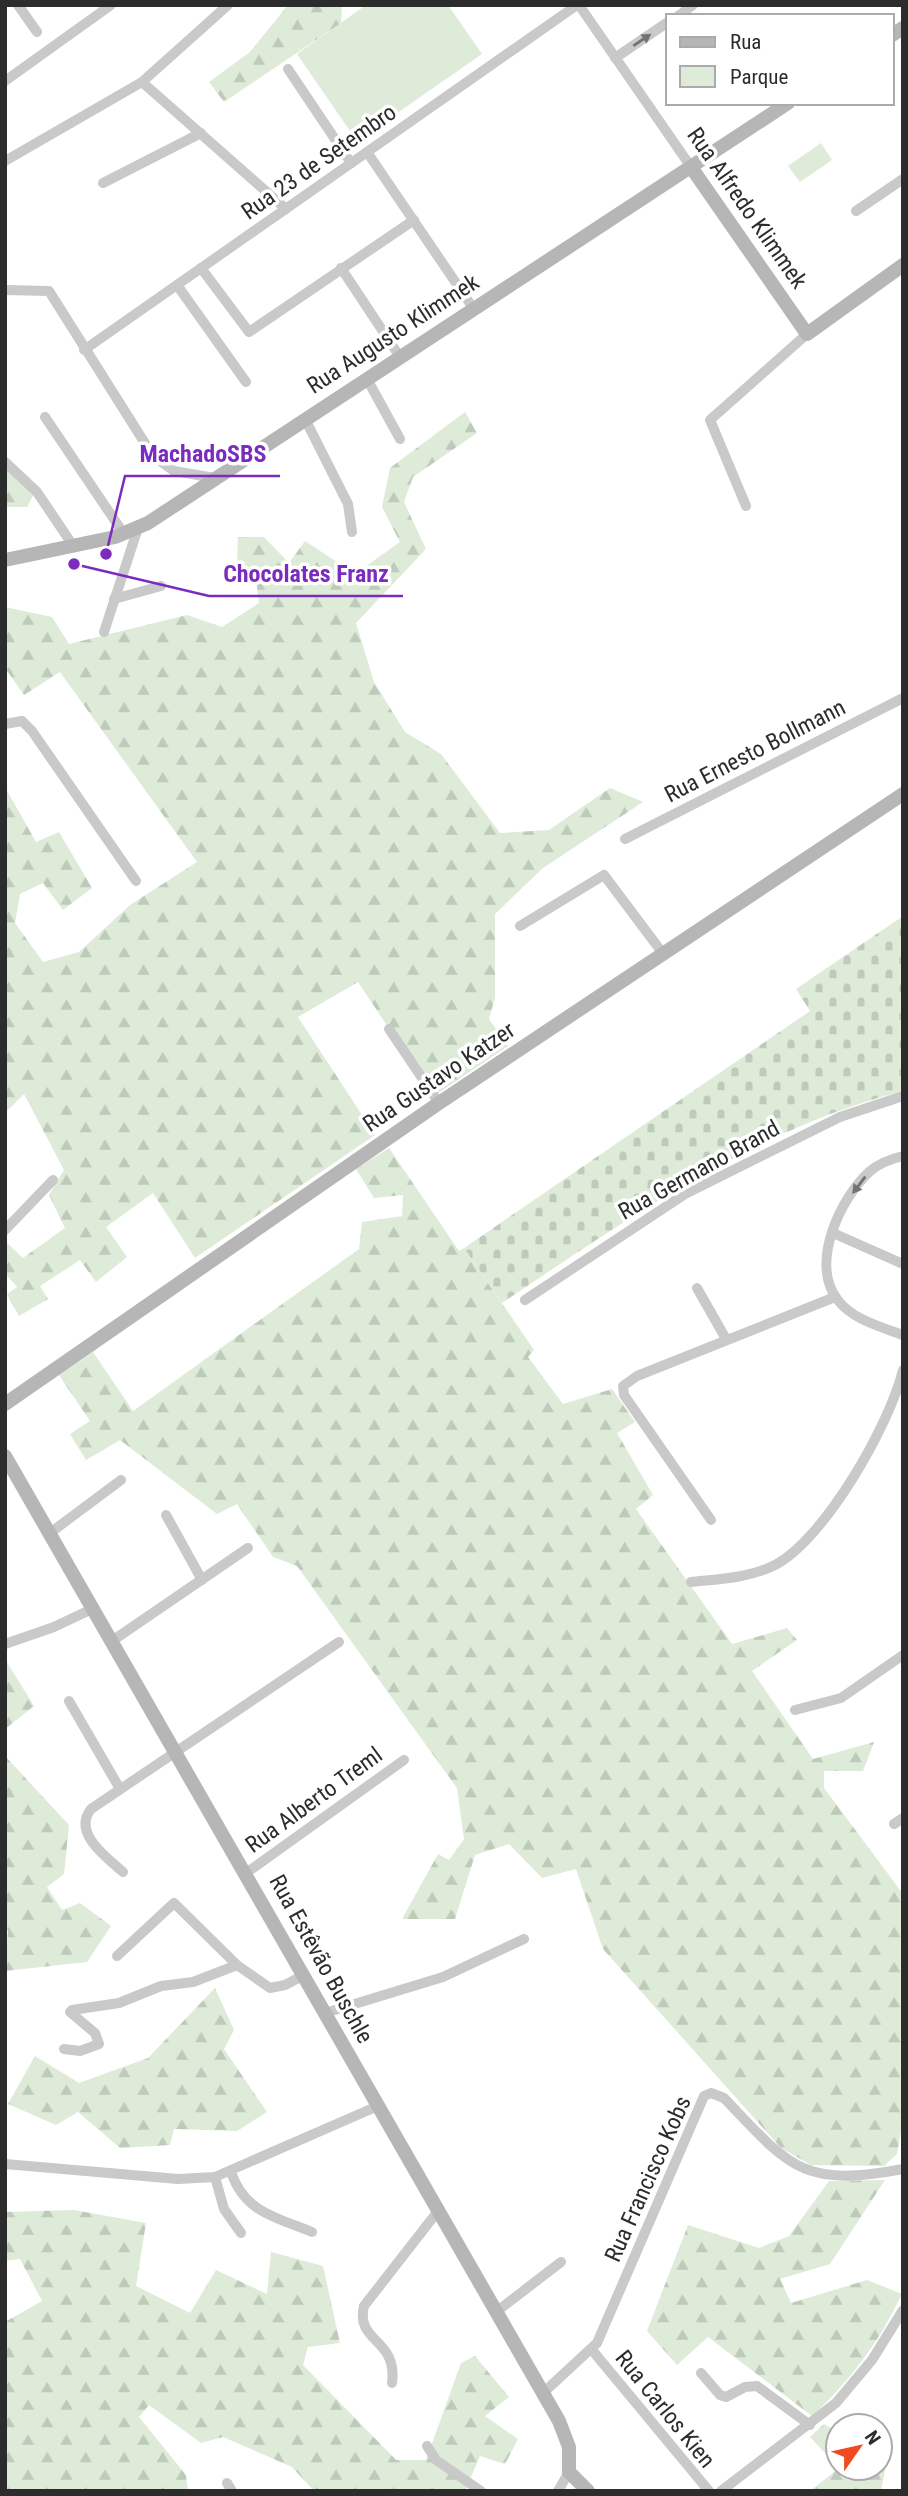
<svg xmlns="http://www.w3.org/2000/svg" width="908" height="2496" font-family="'Roboto Condensed',sans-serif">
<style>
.green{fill:#ddebd8}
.forest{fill:url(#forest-firs)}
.cemetery{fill:url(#cemetery-stones)}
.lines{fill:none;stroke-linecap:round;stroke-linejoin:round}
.street{stroke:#c9c9c9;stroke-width:10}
.secondary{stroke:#b6b6b6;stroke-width:14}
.oneway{fill:#737373}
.labels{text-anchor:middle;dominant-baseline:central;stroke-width:7;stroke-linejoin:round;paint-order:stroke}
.street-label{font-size:23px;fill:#2c2c2c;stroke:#fff}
.leader{fill:none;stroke:#7b2cbf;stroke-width:2.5}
.callout-dot{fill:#7b2cbf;stroke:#fff;stroke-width:2.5}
.callout-label{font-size:24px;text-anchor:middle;font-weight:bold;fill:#7b2cbf;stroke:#fff;stroke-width:7;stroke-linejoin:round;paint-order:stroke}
</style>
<defs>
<pattern id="forest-firs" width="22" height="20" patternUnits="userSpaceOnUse" patternTransform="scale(1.75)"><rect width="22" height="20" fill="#ddebd8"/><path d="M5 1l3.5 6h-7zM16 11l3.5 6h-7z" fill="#becaba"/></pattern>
<pattern id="cemetery-stones" width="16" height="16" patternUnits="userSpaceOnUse" patternTransform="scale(1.75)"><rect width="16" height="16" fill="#ddebd8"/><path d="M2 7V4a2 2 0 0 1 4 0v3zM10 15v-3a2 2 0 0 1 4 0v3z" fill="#becaba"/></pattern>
</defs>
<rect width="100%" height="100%" fill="#fff"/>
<g class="green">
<polygon points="366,5 448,5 482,54 357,141 297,54"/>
<polygon points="821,143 832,160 800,182 788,166"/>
</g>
<g class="forest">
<polygon points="288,5 342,5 341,23 224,102 209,82 250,52"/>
<polygon points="465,412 477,433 413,477 404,502 426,549 356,623 374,682 405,732 441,754 500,833 549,830 610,788 643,802 543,868 495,914 495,998 489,1019 508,1046 434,1096 358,982 298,1017 375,1135 195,1258 153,1193 106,1227 127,1257 96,1282 80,1260 40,1286 48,1299 19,1316 7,1294 17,1287 5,1273 5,1241 23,1258 65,1228 49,1195 64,1170 24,1094 5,1113 5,787 36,842 59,832 92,888 63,910 43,883 20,894 15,923 43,962 79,952 130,905 197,862 60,672 24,695 5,668 5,607 52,617 69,644 187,615 222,627 259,603 256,579 237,562 238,537 264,537 289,563 305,541 355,574 400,542 382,507 390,468"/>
<polygon points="5,465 35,492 27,507 5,507"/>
<polygon points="389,1148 459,1251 464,1248 534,1350 528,1357 563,1404 612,1389 635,1422 617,1433 653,1495 636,1509 732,1644 787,1628 797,1640 752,1671 813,1759 874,1742 863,1771 824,1771 824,1788 903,1894 903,2118 897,2154 884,2166 811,2165 781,2148 603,1949 576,1869 542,1878 509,1844 475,1855 455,1919 402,1919 438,1854 449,1860 464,1839 457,1788 297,1566 273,1557 237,1504 217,1514 120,1440 86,1460 70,1434 90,1421 59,1375 93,1352 133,1411 359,1249 362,1222 402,1216 403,1195 374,1198 356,1169"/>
<polygon points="5,1659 34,1706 5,1729"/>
<polygon points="5,1756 69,1825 64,1874 47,1887 62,1910 80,1903 111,1926 87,1962 5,1971 8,1931 5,1926"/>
<polygon points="215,1988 234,2030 224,2049 267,2112 237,2131 174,2129 170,2145 120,2148 78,2112 56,2125 8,2104 35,2056 79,2083 148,2058"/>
<path d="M 885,2180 L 830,2264 L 780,2279 L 791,2303 L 867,2280 L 902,2294 C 880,2341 850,2381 812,2416 L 708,2337 L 677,2365 L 647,2331 L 688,2225 L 759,2248 L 789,2236 L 829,2181 Z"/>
<polygon points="74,2210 146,2223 136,2286 190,2313 216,2270 267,2294 271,2252 323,2266 340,2343 308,2347 303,2365 396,2460 426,2460 461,2363 475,2356 509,2397 485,2416 518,2439 505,2464 480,2456 465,2491 314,2491 292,2467 223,2437 201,2443 149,2405 139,2417 186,2475 188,2491 5,2491 5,2322 42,2301 20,2259 5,2261 5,2212"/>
<polygon points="824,2424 838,2433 838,2467 810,2437"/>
<polygon points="880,2462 886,2465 881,2491 810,2491 839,2468 880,2468"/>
</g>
<path class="cemetery" d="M 903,916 L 903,1091 C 755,1129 627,1219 502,1303 L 464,1248 L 810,1011 L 796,989 Z"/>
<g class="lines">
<g class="street">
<polyline points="18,5 37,32"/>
<polyline points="579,5 691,167"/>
<polyline points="678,16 693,5"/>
<polyline points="615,58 668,22"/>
<polyline points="288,69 351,163"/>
<polyline points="5,81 111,5"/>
<polyline points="142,82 228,5"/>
<polyline points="367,152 473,308"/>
<polyline points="5,161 142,82 286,209"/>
<polyline points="103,183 201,133"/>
<polyline points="856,211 903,179"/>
<polyline points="201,268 249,332 414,220"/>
<polyline points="341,268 400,357"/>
<polyline points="177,285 246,382"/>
<polyline points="5,290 49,291 153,456 174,471 215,478"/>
<polyline points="84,350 577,5"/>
<polyline points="367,379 400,439"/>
<polyline points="45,417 124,534"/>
<polyline points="305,419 348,504 352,532"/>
<polyline points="5,462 37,492 74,547"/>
<polyline points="746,506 710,420 807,334"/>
<polyline points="114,599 161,586"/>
<polyline points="104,632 138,528"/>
<polyline points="5,724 22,721 32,731 136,881"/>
<polyline points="625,839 903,698"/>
<polyline points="520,926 604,875 664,955"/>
<polyline points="389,1029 439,1103"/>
<path d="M 903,1156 C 890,1159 879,1163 869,1172 C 840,1199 810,1263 837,1299 C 851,1319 881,1327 903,1335"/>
<polyline points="5,1230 53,1180"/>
<polyline points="833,1233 903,1264"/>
<polyline points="697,1288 726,1339"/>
<polyline points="525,1300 685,1194 840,1117 903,1096"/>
<polyline points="166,1515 202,1580"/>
<polyline points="711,1520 624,1395 623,1386 637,1376 835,1297"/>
<polyline points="50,1533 121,1480"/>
<path d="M 691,1582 C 720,1579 749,1578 775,1565 C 825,1539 890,1424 903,1370"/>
<polyline points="112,1641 248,1548"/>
<polyline points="5,1644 54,1627 94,1608"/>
<polyline points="69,1701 120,1789"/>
<polyline points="795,1710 841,1698 903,1655"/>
<polyline points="894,1824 903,1818"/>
<path d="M 123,1872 C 107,1858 72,1833 91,1809 L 339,1642"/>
<polyline points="246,1873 404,1760"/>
<polyline points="117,1956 174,1903 237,1965"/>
<polyline points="325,2013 443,1977 524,1939"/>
<polyline points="64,2049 80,2051 99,2044 95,2033 70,2012 72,2010 119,2003 161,1986 193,1982 237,1965 270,1988 285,1985 304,1975"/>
<polyline points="5,2164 178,2179 215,2177 378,2106"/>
<path d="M 231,2172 C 245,2213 276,2217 312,2232"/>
<polyline points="215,2177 224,2209 241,2233"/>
<polyline points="496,2312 561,2262"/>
<polyline points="592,2350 709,2491"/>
<polyline points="701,2373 720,2395 726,2397 745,2387 757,2386 810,2425"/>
<path d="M 392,2383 C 398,2338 355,2343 364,2306 L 438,2211"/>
<path d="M 543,2393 L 597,2343 L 704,2096 L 711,2093 L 724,2098 C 790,2167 801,2188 903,2169"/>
<polyline points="427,2446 436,2460 481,2491"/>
<polyline points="227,2483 232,2491"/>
<polyline points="558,2491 569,2472"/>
<polyline points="721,2491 836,2403 872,2360 903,2310"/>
</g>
<g class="secondary">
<polyline points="892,35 903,28"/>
<polyline points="691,167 807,334 903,265"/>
<polyline points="5,560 115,537 148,523 788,103"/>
<polyline points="5,1404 439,1103 903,794"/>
<polyline points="5,1456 559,2421 569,2447 569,2472 588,2491"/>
</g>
</g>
<defs><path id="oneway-solid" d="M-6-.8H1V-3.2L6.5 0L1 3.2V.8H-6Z" transform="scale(1.75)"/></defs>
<g class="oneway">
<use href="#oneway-solid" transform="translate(642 40) rotate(-34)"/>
<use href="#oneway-solid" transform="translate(859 1185) rotate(127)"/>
</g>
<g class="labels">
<g class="street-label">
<text transform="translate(319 162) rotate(-35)">Rua 23 de Setembro</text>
<text transform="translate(747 208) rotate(55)">Rua Alfredo Klimmek</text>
<text transform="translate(393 334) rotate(-33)">Rua Augusto Klimmek</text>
<text transform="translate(755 751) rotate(-27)">Rua Ernesto Bollmann</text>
<text transform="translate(439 1077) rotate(-34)">Rua Gustavo Katzer</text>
<text transform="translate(699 1170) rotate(-29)">Rua Germano Brand</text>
<text transform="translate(314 1800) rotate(-36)">Rua Alberto Treml</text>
<text transform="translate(321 1959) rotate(61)">Rua Estêvão Buschle</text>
<text transform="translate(648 2179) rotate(-66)">Rua Francisco Kobs</text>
<text transform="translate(665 2409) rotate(51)">Rua Carlos Kien</text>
</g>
</g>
<path class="leader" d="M106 554L125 476H280M74 564L209 596H403"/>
<g class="callout-dot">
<circle cx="106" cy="554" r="7"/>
<circle cx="74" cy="564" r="7"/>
</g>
<g class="callout-label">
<text x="203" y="462">MachadoSBS</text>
<text x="306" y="582">Chocolates Franz</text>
</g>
<rect width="908" height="2496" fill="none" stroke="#2c2c2c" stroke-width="14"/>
<rect x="666" y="14" width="228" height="91" fill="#ffffff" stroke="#ababab" stroke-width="2"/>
<rect x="680" y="37" width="35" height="10" fill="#b6b6b6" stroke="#ababab" stroke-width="2"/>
<text x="730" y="49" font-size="21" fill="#2c2c2c">Rua</text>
<rect x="680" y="66" width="35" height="21" fill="#ddebd8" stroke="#ababab" stroke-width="2"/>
<text x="730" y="84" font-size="21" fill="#2c2c2c">Parque</text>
<g transform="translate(859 2447) rotate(56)"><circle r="33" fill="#ffffff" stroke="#ababab" stroke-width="2"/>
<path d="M0-5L12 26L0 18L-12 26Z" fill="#ef4a22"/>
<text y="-10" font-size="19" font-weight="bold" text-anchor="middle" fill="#2c2c2c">N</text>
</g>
</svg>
